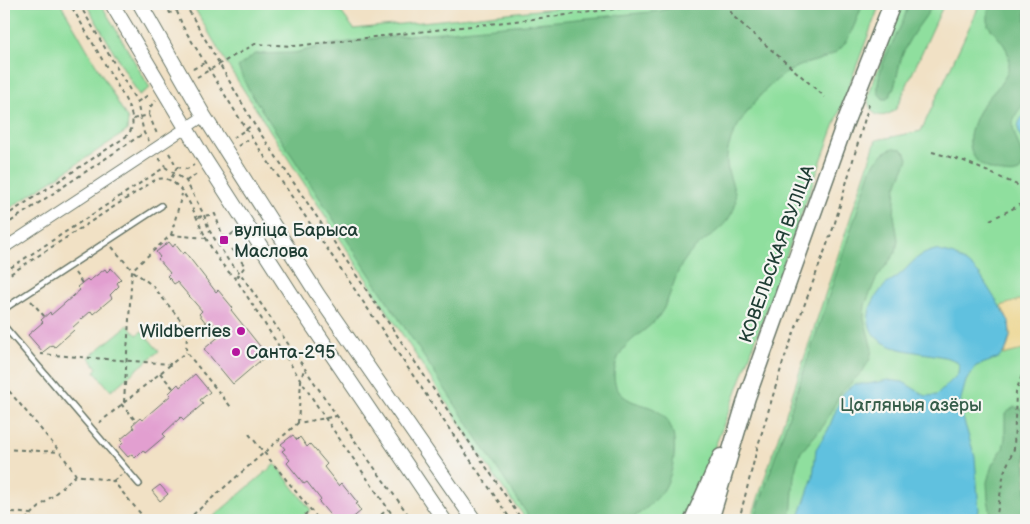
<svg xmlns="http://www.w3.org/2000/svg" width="1030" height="524" font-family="'Balsamiq Sans',sans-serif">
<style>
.green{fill:#8fdf9e;stroke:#578e69}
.forest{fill:#73be85;stroke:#497e5c}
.sand{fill:#eeda9e;stroke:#868c69}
.water{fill:#61c1df;stroke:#407f8a}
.building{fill:#e29fd0}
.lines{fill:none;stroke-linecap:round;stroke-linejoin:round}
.service-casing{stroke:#687667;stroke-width:8}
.minor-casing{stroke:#687667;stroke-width:12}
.secondary-casing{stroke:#687667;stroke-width:16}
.trunk-casing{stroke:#687667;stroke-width:19}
.path{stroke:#687667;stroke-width:2;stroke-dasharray:4 4;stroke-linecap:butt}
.service{stroke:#fff;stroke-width:5}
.minor{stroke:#fff;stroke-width:10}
.secondary{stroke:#fff;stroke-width:14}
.trunk{stroke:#fff;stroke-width:16}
.poi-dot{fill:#b5179e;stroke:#f6f6f2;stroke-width:2}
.labels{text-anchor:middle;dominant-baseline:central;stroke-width:4.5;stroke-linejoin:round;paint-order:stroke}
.poi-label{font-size:18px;fill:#1f3d34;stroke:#f6f6f2;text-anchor:start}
.street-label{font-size:18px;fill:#1f3d34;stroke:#f6f6f2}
.park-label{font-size:18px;fill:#355d49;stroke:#f6f6f2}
</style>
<rect width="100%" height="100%" fill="#f6f6f2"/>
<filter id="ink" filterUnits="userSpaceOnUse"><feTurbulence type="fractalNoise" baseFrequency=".02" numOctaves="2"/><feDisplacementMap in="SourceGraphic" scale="10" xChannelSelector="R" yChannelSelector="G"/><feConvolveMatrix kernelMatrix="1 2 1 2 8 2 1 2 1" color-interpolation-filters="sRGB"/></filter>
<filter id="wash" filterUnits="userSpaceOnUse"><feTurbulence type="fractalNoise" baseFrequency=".0096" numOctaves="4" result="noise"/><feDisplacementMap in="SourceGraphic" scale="20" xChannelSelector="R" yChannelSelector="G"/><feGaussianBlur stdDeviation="1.12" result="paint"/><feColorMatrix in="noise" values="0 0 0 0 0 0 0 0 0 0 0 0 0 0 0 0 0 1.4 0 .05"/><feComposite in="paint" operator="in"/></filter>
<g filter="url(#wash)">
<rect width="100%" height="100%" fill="#f1e1c5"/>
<g class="green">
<polygon points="4,4 61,4 128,120 127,131 4,212"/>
<polygon points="86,4 101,4 150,88 139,95"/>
<path d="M 192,4 L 335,4 L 354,29 L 595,4 L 880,4 C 845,96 811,188 777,281 C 748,361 719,443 683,520 L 527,520 L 494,476 L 230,69 Z"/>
<path d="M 902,4 L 944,4 L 896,109 C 881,122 868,115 868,96 Z"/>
<polygon points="980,4 1026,4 1026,520 751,520 876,140 921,131"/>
<polygon points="128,325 137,335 142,331 159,351 111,391 94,371 97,368 89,357"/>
<polygon points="275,464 311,510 298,520 217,520 214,516"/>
</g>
<g class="forest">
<path d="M 679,4 L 863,4 C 857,18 852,34 843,46 C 833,57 819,60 805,64 C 787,70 767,86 756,101 C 741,119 722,145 728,170 C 731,184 740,197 733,211 C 724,232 700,239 687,257 C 673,274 672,298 659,316 C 647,332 626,339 618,358 C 611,377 612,393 634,402 C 642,405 651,406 659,412 C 682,427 676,470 663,491 C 659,498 636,518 628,520 C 622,522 612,520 605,520 C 580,520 556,520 531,520 L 248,89 L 238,67 L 255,54 L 295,53 L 322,46 L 369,39 L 661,11 Z"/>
<path d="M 908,4 L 933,4 C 925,20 911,33 904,51 C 897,65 898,88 887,99 L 883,99 L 878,93 C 875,62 903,33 908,4 Z"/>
<path d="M 991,4 L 1026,4 L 1026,102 C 1020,108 1013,116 1013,125 C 1013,139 1030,161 1019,172 C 1014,174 1010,174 1004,173 C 995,171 983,168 977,161 C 971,154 969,145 970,136 C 972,124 977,112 985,102 C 995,89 1010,78 1009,60 C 1008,44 996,37 988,25 L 988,10 Z"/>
<path d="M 893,148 L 902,149 L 906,153 L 908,159 L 896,188 L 894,215 L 898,240 L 896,252 L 876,279 L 865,305 L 864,318 L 872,349 L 870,359 L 863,371 L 840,394 L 824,425 L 801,452 L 797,463 L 794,476 L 791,520 L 754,520 L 871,169 C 877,159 882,153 893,148 Z"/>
<polygon points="1014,407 1020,408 1026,414 1026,520 992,520 988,499 987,482 992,465 1003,448 1005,439 1005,414"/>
</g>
<path class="sand" d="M 1019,300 L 1026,301 L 1026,349 L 1003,355 C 1014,338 1011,322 1001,306 Z"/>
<g class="water">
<path d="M 1026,113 L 1026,143 C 1016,133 1015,123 1026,113 Z"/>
<path d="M 935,250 L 954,255 L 972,267 L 980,275 L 1009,321 L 1010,337 L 1006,349 L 999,358 L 976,366 L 966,381 L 961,399 L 960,408 L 975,457 L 979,510 L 977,520 L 798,520 L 813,477 L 816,449 L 828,430 L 842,395 L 846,390 L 855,384 L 868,384 L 888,380 L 903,382 L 926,396 L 937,395 L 958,374 L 959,365 L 956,361 C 932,349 875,357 869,323 C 867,311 873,300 880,291 C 885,284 891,281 898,276 C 913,264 913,256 935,250 Z"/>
</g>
<g id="blocks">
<g class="building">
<polygon points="169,242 173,247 175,244 183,254 185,252 216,292 218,290 233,308 231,310 267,355 233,384 204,349 222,334 210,320 206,323 199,314 202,311 177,282 174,284 171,280 167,276 170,273 158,259 160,257 156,252"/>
<polygon points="111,268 121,279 117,283 119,286 110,295 112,298 93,314 91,311 72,328 74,330 55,347 52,345 43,352 28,335 43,322 41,320 50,312 51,315 80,290 77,287 87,279 89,281 105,269 107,272"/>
<polygon points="195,374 210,392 200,400 203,404 184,420 181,417 163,434 165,436 145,453 143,450 135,458 132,454 128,457 119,447 123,443 120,440 134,428 132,425 140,418 142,420 171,395 169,393 178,384 180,387"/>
<polygon points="293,435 297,440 300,437 307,447 310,444 327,464 324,467 339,486 342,483 358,503 356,504 361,511 350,520 334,520 319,502 321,500 307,482 304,484 287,463 290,460 282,451 285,449 281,444"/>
<polygon points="160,485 168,494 160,501 152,491"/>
</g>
</g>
</g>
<g filter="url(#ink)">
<use href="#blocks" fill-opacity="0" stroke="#687667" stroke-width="1"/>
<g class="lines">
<g class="service-casing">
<g id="service">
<polyline points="4,309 161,206"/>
<polyline points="4,326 139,484"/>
</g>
</g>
<g class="minor-casing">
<polyline id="minor" points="4,248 204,116"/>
</g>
<g class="secondary-casing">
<g id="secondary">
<polyline points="112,4 204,158 301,309 444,520"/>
<polyline points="140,4 204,116 318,295 474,520"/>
</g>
</g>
<g class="trunk-casing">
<g id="trunk">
<polyline points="693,520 721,457"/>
<polyline points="710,520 747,397 845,123 892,4"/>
</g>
</g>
<g class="path">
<polyline points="79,4 137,102 144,133 149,141"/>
<polyline points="165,4 170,13 186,6"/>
<polyline points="174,4 183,27 246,129 511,520"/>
<polyline points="185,4 254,124 522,520"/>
<polyline points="726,4 734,17 825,97"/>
<polyline points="193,69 204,63"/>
<polyline points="197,77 255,44 295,46 576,14 651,4"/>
<polyline points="137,102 150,94"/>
<polyline points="149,115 150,107 156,100"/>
<polyline points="133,119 149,115 157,134"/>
<polyline points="233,138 254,124"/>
<polyline points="238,146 252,137"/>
<polyline points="932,152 964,161 1026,189"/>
<polyline points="169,153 177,167 171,179"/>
<polyline points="159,158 165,166"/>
<polyline points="177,167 187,169 194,165"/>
<polyline points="186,181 199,173"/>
<path d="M 4,217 L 124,138 C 139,127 131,111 124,97 L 70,4"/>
<polyline points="198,217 215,214 224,240 245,266 236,279"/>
<polyline points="990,220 1026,202"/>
<polyline points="4,226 144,133"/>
<polyline points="171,235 182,194"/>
<polyline points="224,240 236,231"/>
<polyline points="112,247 132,270 153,286 182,322 187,334 186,352 231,407"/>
<polyline points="4,272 165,167 186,181 204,215 209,230 228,260 240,273 337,416 412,520"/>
<polyline points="75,273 82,283"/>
<path d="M 4,278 L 155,180 C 181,169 197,221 206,238 C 214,253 223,268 236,279 L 325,418 L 396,520"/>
<polyline points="31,301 45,317"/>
<polyline points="40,354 171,364"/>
<polyline points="160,373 173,388"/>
<polyline points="4,385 60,452 76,475"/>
<polyline points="124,402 132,270 171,235 206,238"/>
<polyline points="121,404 136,421"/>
<polyline points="99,423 186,352"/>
<polyline points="298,423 301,381 304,368"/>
<polyline points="249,434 319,520"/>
<polyline points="4,449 60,452"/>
<polyline points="113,481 121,475"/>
<polyline points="4,511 31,514"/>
<polyline points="190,518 218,520"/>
<polyline points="25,520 76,475 113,481 146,520"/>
<polyline points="187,520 298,423 337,416"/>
<polyline points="298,520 311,510"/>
<polyline points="375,520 388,509"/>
<polyline points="739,520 757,449 783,362 834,226 870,101"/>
<polyline points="996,520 1004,472 1014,449 1016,391 1026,365"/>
</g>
<use href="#service" class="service"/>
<use href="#minor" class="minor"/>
<use href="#secondary" class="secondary"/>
<use href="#trunk" class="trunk"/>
</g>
</g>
<g class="poi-dot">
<rect x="219" y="235" width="10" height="10" rx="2.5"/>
<circle cx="241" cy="331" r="5"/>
<circle cx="236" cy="352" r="5"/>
</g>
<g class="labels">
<g class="poi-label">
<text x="234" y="230">вуліца Барыса<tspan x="234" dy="21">Маслова</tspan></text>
<text x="231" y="331" text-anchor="end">Wildberries</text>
<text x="246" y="352">Санта-295</text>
</g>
<g class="street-label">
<text transform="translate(777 254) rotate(-70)">КОВЕЛЬСКАЯ ВУЛІЦА</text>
</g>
<g class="park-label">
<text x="911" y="405">Цагляныя азёры</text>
</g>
</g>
<rect width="1030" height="524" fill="none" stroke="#f6f6f2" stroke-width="20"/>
</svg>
